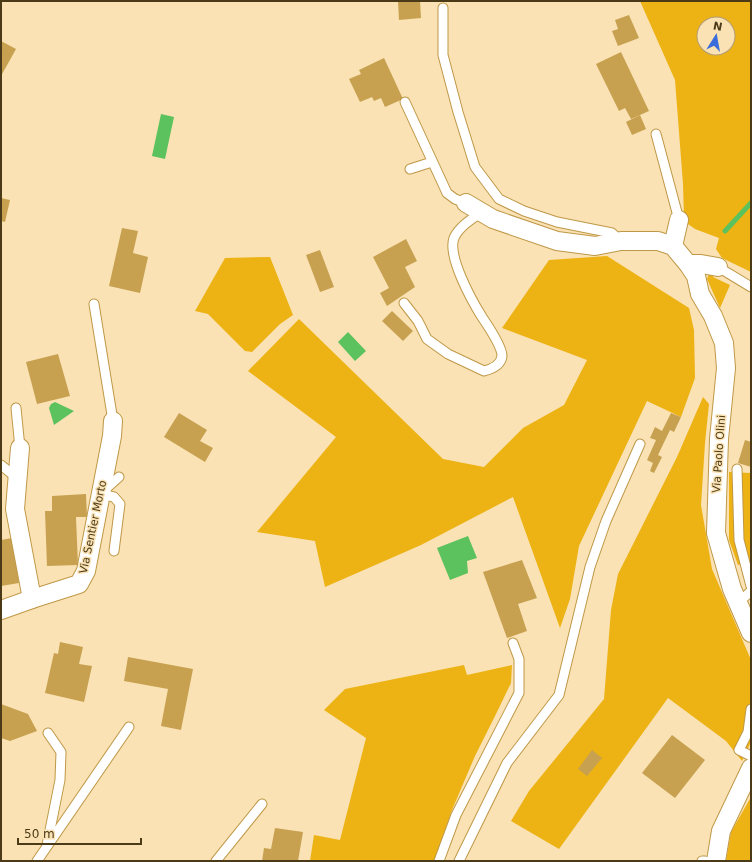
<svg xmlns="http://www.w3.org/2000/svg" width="752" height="862" font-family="'DejaVu Sans',sans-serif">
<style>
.green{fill:#edb213;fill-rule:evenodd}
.water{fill:#5bc25d}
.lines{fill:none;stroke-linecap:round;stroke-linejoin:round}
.stream{stroke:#5bc25d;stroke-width:5}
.building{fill:#c7a150}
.lane-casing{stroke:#bf9847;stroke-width:11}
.street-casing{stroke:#bf9847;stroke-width:20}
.lane{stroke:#fff;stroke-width:9}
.street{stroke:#fff;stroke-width:18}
.labels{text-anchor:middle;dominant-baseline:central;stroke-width:3;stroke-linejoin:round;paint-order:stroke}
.street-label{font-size:11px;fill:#4b3a18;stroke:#fae2b4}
</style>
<rect width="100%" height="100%" fill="#fae2b4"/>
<g class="green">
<path d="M 640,1 L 751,1 L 751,272 L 722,258 L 716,249 L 719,238 L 695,229 L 688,224 L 684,218 L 683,184 L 675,80 ZM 704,24 L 728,24 L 728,48 L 704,48 Z"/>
<polygon points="607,256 689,308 694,330 695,378 681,417 647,401 579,546 570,599 560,628 513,497 421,545 325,587 315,541 257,532 336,437 248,371 299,319 443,459 484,467 523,428 564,405 587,360 502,328 549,260"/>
<polygon points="270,257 293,315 280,324 252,352 245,351 208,314 195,311 225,258"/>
<polygon points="718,267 713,277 730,285 720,308 707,279 709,274"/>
<polygon points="703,397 709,404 705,443 701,505 712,569 751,660 751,742 742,761 726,741 668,698 559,849 511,821 529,791 604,699 611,610 618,574 677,457"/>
<polygon points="729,472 751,473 751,561 738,565 729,540"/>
<polygon points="464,665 467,675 512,665 511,683 496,714 475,756 452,810 434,861 310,861 314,835 340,840 366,738 324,710 345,689"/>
<polygon points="751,797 751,861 726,861 731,832"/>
</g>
<g class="water">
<polygon points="161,114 174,117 165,159 152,156"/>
<polygon points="348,332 366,351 355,361 338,342"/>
<polygon points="55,402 74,411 54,425 49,408 51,404"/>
<polygon points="468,536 477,558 467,561 468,573 450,580 437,548"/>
</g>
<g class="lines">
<polyline class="stream" points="725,231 751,203"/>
</g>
<g class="building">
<polygon points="398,1 420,1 421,18 399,20"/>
<polygon points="629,15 639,38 618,46 612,31 618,29 615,20"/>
<polygon points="1,41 16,49 1,76"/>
<polygon points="621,52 649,111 631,119 625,108 619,111 596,64"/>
<polygon points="384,58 403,99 385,107 381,98 374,101 372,97 360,102 349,79 361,74 359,70"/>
<polygon points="640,115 646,129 632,135 626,122"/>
<polygon points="1,198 10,200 5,222 1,221"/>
<polygon points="122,228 138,231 133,253 148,257 140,293 109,286"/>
<polygon points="406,239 417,261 405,267 415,287 387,306 380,293 389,288 373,257"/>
<polygon points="320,250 334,287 320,292 306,255"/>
<polygon points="392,311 413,331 403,341 382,321"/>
<polygon points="58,354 70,396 37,404 26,362"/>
<polygon points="179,413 207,430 200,441 213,448 205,462 164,437"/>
<polygon points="671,413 681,417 674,432 670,430 658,455 662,457 654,473 650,471 653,463 647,460 656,440 650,438 655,427 662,431"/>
<polygon points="745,440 751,442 751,467 738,463"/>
<polygon points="86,494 87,517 76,517 78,565 47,566 45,511 52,511 52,496"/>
<polygon points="12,538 19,583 1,586 1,540"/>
<polygon points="522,560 537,598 518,604 527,631 507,638 483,572"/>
<polygon points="60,642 83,647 79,664 92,666 84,702 45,693 54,653 58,654"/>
<polygon points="128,657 193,669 181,730 161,726 168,689 124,681"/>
<polygon points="1,704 28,714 37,731 10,741 1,738"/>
<polygon points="672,735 705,760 675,798 642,773"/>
<polygon points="592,750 602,758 587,776 578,769"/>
<polygon points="275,828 303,832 298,861 262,861 264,848 271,849"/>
</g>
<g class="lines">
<g class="lane-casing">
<g id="lane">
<polyline points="443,8 443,55 458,112 475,167 499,199 524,211 557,222 612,233 621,241"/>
<polyline points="405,102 447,193 455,199 466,203"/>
<polyline points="656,134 679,220"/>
<polyline points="410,169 432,162"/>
<polyline points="718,267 751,287"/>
<path d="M 404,303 L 418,321 L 427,339 L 448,354 L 484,371 C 492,369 501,365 502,356 C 502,346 488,326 482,317 C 472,301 447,256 454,238 C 458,228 472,218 481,213"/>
<polyline points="94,304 113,421"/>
<polyline points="16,408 20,448"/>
<polyline points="1,465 18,479"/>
<polyline points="737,469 739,540 751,586"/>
<polyline points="114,551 120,504 114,497 100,494 119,477"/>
<polyline points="738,603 751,591"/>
<polyline points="751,709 748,732 739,750 751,756"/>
<polyline points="47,845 60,780 61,752 48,733"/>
<polyline points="37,861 129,727"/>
<polyline points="216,861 262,804"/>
<polyline points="439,861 456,815 519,693 519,659 513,643"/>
<polyline points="459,861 507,763 559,695 590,567 606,521 640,444"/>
<polyline points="702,861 705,861"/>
</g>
</g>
<g class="street-casing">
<g id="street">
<polyline points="466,203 493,219 557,241 595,246 621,241 658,241 673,246 688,264 696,276 700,294 713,316 724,343 726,368 719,439 716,533 732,589 751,633"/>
<polyline points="673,246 679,220"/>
<polyline points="688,264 701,264 718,267"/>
<polyline points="20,448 15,509 32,599"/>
<polyline points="1,610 32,599 79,584 86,571 112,436 113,421"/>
<polyline points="716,861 721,831 751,768"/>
</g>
</g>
<use href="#lane" class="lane"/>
<use href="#street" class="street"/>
</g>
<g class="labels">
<g class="street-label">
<text transform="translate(719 454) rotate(-86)">Via Paolo Olini</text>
<text transform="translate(93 527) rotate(-78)">Via Sentier Morto</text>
</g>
</g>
<rect width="752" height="862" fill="none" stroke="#4b3a18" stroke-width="4"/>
<g transform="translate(716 36) rotate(11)"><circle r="19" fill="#fae2b4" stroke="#b49f76"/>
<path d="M0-3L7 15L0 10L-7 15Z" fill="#3b6cdc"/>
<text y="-6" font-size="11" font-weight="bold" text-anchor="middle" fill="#4b3a18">N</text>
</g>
<path d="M18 838v6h123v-6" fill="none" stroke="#4b3a18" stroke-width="2"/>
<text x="24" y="838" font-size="12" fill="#4b3a18" stroke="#fae2b4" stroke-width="3" paint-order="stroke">50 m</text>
</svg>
